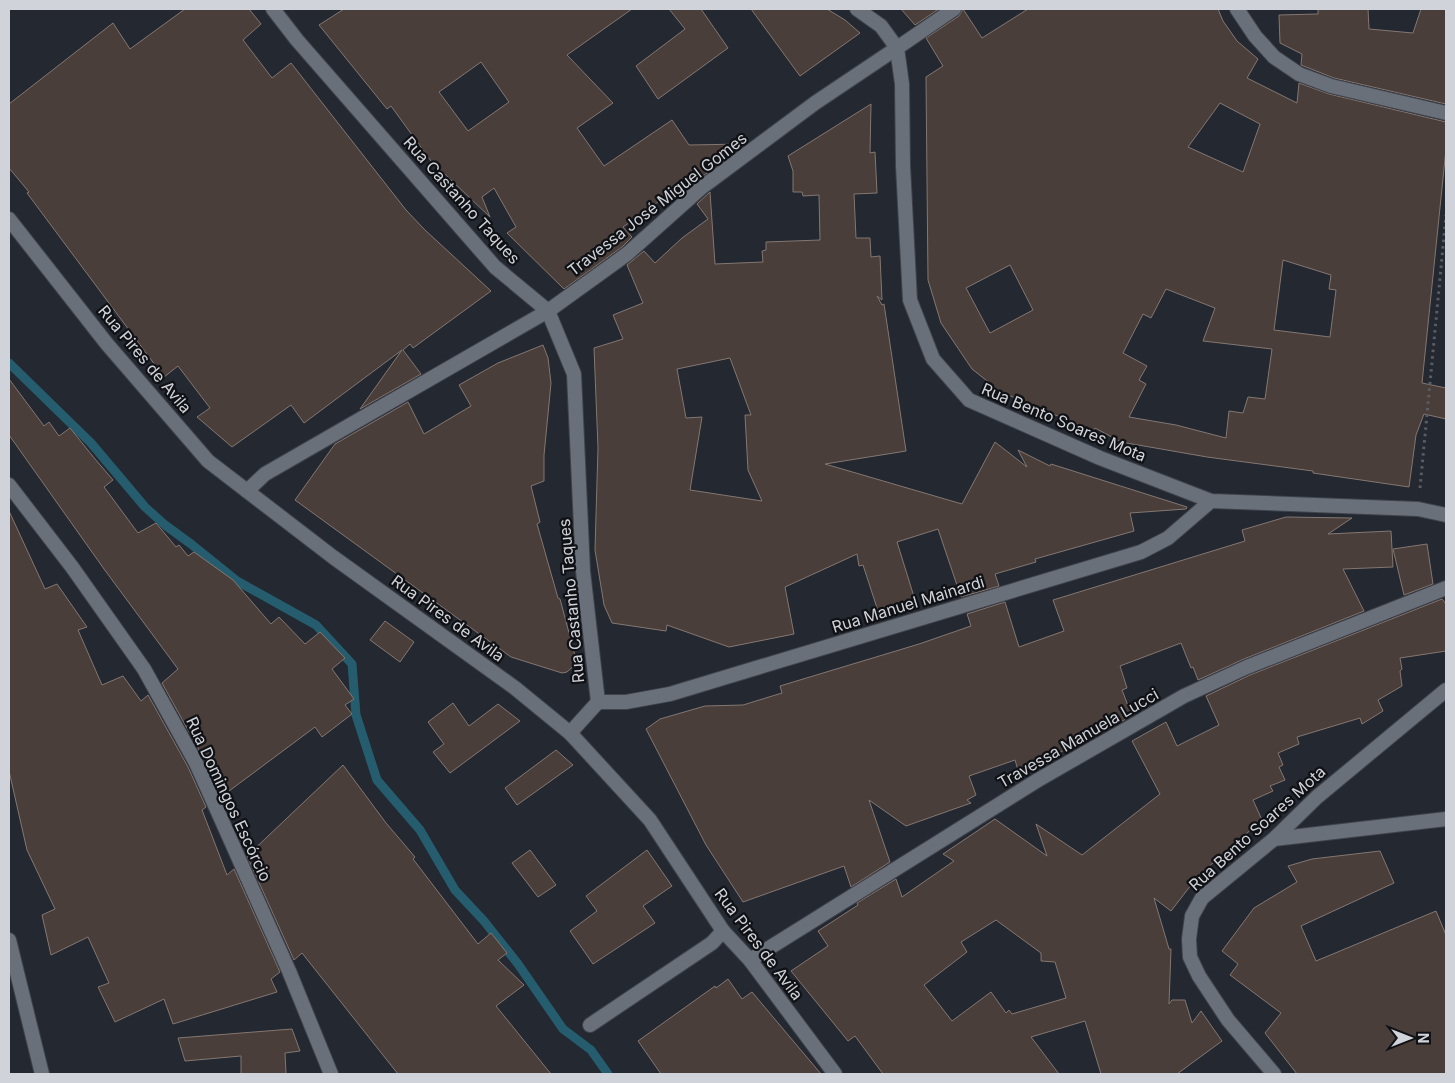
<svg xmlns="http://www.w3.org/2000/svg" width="1455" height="1083" font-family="Inter,sans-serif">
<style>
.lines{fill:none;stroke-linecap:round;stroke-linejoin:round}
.stream{stroke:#255d6f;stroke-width:9}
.building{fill:#493e39;stroke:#847772;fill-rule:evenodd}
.service-casing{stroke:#40434b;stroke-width:16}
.minor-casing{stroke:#40434b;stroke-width:16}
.tertiary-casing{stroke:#40434b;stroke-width:16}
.path{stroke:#595d65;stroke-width:3;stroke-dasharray:2.5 4;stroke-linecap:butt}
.service{stroke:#6a707a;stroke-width:14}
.minor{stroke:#6a707a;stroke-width:14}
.tertiary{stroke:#6a707a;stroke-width:14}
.labels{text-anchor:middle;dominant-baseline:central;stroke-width:4.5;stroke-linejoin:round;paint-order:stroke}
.street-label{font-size:16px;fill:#d0d3d9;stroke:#0f1115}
</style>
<rect width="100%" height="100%" fill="#232831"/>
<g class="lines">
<polyline class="stream" points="9,363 91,443 145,507 165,525 191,544 237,581 316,625 352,664 356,715 377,780 420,830 455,890 484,921 518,964 563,1029 591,1050 608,1074"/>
</g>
<g class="building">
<polygon points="185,9 249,9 261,24 243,40 272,78 291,63 406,210 425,230 491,291 413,348 410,344 403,350 421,374 360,409 402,350 304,423 291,405 232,447 197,417 210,408 178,366 164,377 27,193 29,192 9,168 9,104 113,23 130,49"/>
<path d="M 344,9 L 632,9 L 567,55 L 613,103 L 577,128 L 604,166 L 672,120 L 689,145 L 743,144 L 705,169 L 707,173 L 687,189 L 683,184 L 623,227 L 632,237 L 622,247 L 564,289 L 507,233 L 516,227 L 494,188 L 482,197 L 490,217 L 431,161 L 391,106 L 387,109 L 319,25 ZM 481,62 L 509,102 L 468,131 L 439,92 Z"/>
<polygon points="669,9 701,9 728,48 658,99 636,66 685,29"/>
<polygon points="751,9 827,9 845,20 860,33 800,76"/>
<polygon points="901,9 939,9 915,25"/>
<path d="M 963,9 L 982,38 L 1028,9 L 1218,9 L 1223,21 L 1237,41 L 1258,59 L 1247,78 L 1297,103 L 1299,83 L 1329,94 L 1446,122 L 1446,149 L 1422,383 L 1446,388 L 1446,419 L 1424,414 L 1416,435 L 1409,487 L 1313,473 L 1313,471 L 1207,457 L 1121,442 L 1095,428 L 1093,431 L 1001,392 L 972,369 L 941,323 L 928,280 L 926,77 L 943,66 L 926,38 L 959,16 ZM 1220,103 L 1260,124 L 1243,172 L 1188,147 ZM 1283,260 L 1331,275 L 1329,289 L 1336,290 L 1330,337 L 1274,330 ZM 1010,265 L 1033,310 L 990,333 L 966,288 ZM 1166,289 L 1215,308 L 1203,341 L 1272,349 L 1265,399 L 1248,397 L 1243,413 L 1229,411 L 1226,438 L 1176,425 L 1129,417 L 1146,384 L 1139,380 L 1147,366 L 1123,353 L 1143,314 L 1151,318 Z"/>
<polygon points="1318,9 1368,9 1369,29 1413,33 1421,9 1446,9 1446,104 1334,78 1301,65 1302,54 1280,43 1279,15 1318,14"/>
<path d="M 871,104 L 870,153 L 875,152 L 877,193 L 854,194 L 856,238 L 870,238 L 871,257 L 880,256 L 882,300 L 877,296 L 882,305 L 884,304 L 906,451 L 825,464 L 962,504 L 995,442 L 1027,467 L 1018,450 L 1050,466 L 1051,464 L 1187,507 L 1186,509 L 1130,513 L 1134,531 L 1035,559 L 1036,562 L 995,574 L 999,586 L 961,597 L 938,529 L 897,542 L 915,600 L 878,611 L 863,565 L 859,566 L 857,554 L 785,587 L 794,634 L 729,647 L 667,625 L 666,631 L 612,623 L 604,605 L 595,550 L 598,448 L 594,348 L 623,339 L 613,315 L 643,303 L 627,265 L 644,251 L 655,263 L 682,238 L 708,219 L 697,204 L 710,192 L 715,264 L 763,262 L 762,251 L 766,250 L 766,242 L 820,240 L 819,195 L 803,196 L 802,192 L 793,192 L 793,171 L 788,156 ZM 730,358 L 751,415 L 745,415 L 748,470 L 762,501 L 690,490 L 702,417 L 686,418 L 677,369 Z"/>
<polygon points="543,345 548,358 551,383 544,455 544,481 531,486 540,522 537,524 558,598 560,599 577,663 567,672 562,673 511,657 295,500 335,444 408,402 424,434 471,406 459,385 498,363"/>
<polygon points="9,379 44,426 49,422 59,436 70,428 95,459 113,480 104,487 138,533 156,523 176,547 179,545 188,556 194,552 233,580 271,624 279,617 305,644 320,632 345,658 332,669 354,699 345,705 352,714 322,737 315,727 221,797 204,759 162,683 178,669 104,569 9,435"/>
<polygon points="9,511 45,589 57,584 87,627 78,630 102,685 123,676 141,701 148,695 188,767 206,807 202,810 227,875 234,869 280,972 271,979 277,992 173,1024 164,999 115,1022 98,987 109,983 88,937 51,955 42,915 55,909 27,850 9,771"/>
<polygon points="1286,517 1352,518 1328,534 1391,531 1393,567 1343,569 1364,611 1244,659 1198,680 1193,667 1191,668 1181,643 1120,666 1127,688 1122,690 1132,716 1019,773 1015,760 969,776 976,795 967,800 971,803 906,826 869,800 890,862 851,887 844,866 743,902 706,845 646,729 660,719 705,706 743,705 782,693 780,686 919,644 971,626 967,614 1005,602 1019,647 1064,631 1053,600 1245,541 1242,530"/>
<polygon points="1427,544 1433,584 1404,595 1393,549"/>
<path d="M 1442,599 L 1446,604 L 1446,651 L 1400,658 L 1402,669 L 1400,671 L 1402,686 L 1378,700 L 1383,711 L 1362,724 L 1360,718 L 1297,737 L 1299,744 L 1278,753 L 1283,765 L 1279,767 L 1285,780 L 1270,786 L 1273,791 L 1253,800 L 1262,820 L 1198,876 L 1171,911 L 1154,898 L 1169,949 L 1171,949 L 1169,1004 L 1172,1000 L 1185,1000 L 1192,1023 L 1201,1011 L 1222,1041 L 1177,1074 L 1101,1074 L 1085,1021 L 1031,1037 L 1059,1074 L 883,1074 L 855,1036 L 848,1041 L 791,971 L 828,946 L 818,931 L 858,905 L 857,903 L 896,879 L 902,897 L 954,861 L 943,854 L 995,819 L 1047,856 L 1036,824 L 1082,855 L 1160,794 L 1132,741 L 1166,722 L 1177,746 L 1219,725 L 1206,696 L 1250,675 ZM 996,920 L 1041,953 L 1041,961 L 1055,962 L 1066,998 L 1012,1014 L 1009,1010 L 1006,1013 L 991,992 L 952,1021 L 924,985 L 967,952 L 961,942 Z"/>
<polygon points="385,621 414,642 400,662 370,640"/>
<polygon points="453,703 469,726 498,704 520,721 450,773 433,752 444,744 428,722"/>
<polygon points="556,750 573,765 517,805 505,788"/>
<polygon points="343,765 386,823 415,857 413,859 478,944 491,933 507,953 498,960 524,985 496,1006 551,1074 398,1074 302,953 294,960 247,856"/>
<polygon points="530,850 556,885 538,897 512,863"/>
<polygon points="647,850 672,886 643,906 655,923 593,964 570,931 597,911 586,896"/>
<polygon points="1380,851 1394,883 1301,926 1316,961 1436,911 1446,935 1446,1074 1297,1074 1265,1033 1281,1013 1230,975 1238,964 1222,951 1254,908 1297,882 1288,866 1312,859"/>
<polygon points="728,979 742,999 752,992 821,1074 661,1074 638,1041 715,986 716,988"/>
<polygon points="292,1029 300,1051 285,1053 286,1074 241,1074 241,1056 185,1061 178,1038"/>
</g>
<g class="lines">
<g class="service-casing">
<g id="service">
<polyline points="897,48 954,9"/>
<polyline points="750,960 1038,780 1184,696 1247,667 1446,588"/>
<polyline points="590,1025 712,943 723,931"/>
</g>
</g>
<g class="minor-casing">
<g id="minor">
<polyline points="273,9 297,40 495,267 548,311 574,374 583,571 598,702"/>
<polyline points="857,9 881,26 897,48 902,84 903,166 910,300 933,359 969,400 1100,458 1211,501 1418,509 1446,515"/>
<polyline points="1237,9 1255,36 1274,57 1299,74 1331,86 1446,113"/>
<polyline points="9,219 107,344 208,461 333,557 515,688 570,733 650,820 723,931 750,960 835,1074"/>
<polyline points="9,485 72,567 144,669 196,763 289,971 331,1074"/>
<polyline points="247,491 265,474 548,311 627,254 701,188 815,103 897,48"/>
<polyline points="598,702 626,702 670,694 1141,552 1168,538 1211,501"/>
<polyline points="570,733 598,702"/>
<polyline points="1274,839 1446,819"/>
<polyline points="1274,1074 1228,1020 1199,976 1190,957 1189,939 1192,916 1202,898 1274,839 1317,797 1446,690"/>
</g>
</g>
<g class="tertiary-casing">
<polyline id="tertiary" points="9,940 42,1074"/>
</g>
<polyline class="path" points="1420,488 1446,215"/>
<use href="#service" class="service"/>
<use href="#minor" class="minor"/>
<use href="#tertiary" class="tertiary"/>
</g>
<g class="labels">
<g class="street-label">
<text transform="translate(462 200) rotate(48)">Rua Castanho Taques</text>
<text transform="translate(657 204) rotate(-38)">Travessa José Miguel Gomes</text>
<text transform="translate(145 359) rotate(50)">Rua Pires de Avila</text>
<text transform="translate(1064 422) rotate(23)">Rua Bento Soares Mota</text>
<text transform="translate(571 601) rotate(-95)">Rua Castanho Taques</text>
<text transform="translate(908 604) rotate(-17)">Rua Manuel Mainardi</text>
<text transform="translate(448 618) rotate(36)">Rua Pires de Avila</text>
<text transform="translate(1078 738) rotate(-30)">Travessa Manuela Lucci</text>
<text transform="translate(229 799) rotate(65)">Rua Domingos Escórcio</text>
<text transform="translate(1257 828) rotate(-42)">Rua Bento Soares Mota</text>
<text transform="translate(759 944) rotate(53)">Rua Pires de Avila</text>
</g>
</g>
<rect width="1455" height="1083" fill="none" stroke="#d0d3d9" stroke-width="20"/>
<g transform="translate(1410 1038) rotate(90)" stroke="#0f1115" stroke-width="4" paint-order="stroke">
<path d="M0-4L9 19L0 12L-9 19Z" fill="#d0d3d9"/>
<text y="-8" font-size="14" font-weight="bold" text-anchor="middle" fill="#d0d3d9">N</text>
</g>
</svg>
